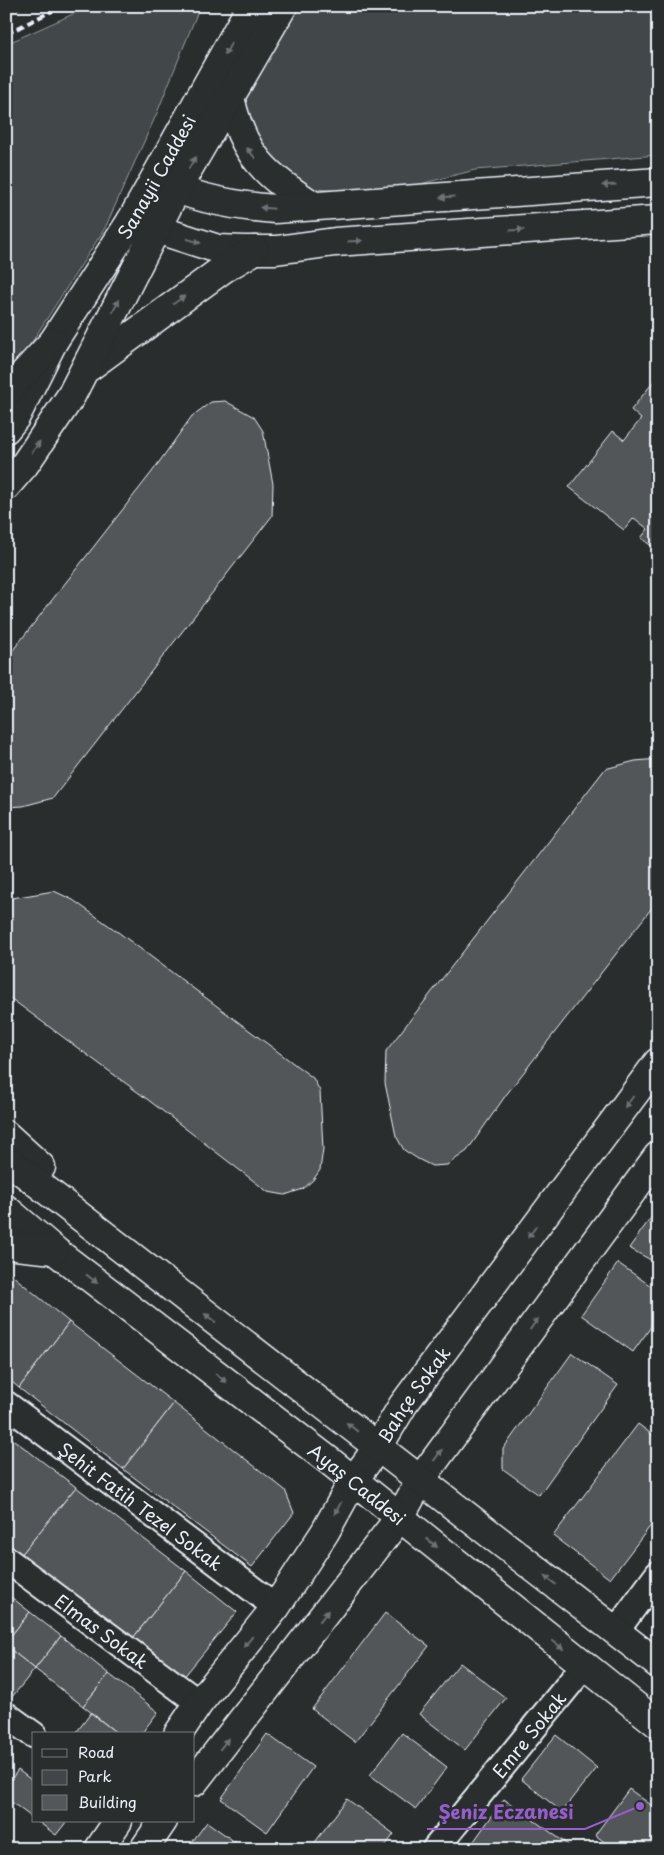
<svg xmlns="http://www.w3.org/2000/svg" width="664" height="1855" font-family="'Playpen Sans',sans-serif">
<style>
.green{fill:#424648;stroke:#959ca0}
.building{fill:#535759;stroke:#e8f1f8}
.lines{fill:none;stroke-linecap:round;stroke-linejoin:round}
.minor-casing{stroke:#e8f1f8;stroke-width:29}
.tertiary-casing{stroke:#e8f1f8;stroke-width:31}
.secondary-casing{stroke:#e8f1f8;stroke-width:31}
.minor{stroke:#2a2d2e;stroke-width:25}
.tertiary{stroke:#2a2d2e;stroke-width:28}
.secondary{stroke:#2a2d2e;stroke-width:28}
.rail{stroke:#e8f1f8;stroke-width:4;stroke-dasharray:8 4;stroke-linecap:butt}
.oneway{fill:#6c7275}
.labels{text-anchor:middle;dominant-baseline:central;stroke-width:5;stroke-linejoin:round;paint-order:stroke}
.street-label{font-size:18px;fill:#e8f1f8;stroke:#2a2d2e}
.leader{fill:none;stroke:#965dcd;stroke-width:2}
.callout-dot{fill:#965dcd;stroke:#2a2d2e;stroke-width:2}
.callout-label{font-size:19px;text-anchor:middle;font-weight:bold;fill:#965dcd;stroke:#2a2d2e;stroke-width:5;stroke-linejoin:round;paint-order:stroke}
</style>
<rect width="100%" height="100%" fill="#2a2d2e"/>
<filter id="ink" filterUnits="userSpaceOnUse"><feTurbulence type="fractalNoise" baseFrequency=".02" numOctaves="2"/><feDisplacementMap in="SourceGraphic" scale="10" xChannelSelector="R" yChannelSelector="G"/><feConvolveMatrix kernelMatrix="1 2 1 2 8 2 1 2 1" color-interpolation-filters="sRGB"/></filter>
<g filter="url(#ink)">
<g class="green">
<polygon points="91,6 200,6 157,113 105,228 17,365 6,377 6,44"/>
<polygon points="290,6 658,6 658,155 475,170 381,194 315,189 270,167 236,116"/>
</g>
<g class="building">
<polygon points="658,376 658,551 641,538 648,529 634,518 624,530 569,487 613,431 624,440 641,419 631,410"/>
<polygon points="225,401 254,417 263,431 273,484 272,516 53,798 23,806 6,807 6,659 152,472 192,416 211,402"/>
<polygon points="658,759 658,900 506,1095 467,1151 447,1165 432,1166 418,1159 404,1150 396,1136 385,1083 386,1051 605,769 635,761"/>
<polygon points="54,891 73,900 118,932 313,1078 320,1091 323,1149 320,1170 313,1180 303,1189 285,1195 268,1192 147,1099 6,995 6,899"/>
<polygon points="658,1208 658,1264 629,1248"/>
<polygon points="618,1263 658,1291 658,1317 633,1352 581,1315"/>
<polygon points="6,1270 69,1322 19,1388 6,1377"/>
<polygon points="69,1322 174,1403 123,1469 19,1388"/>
<polygon points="572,1353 618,1385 539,1495 503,1469 503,1449"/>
<polygon points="174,1403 285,1490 294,1513 252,1567 123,1469"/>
<polygon points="638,1424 658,1439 658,1516 610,1579 553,1536"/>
<polygon points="6,1434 76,1487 21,1555 6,1544"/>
<polygon points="76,1487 186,1571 129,1643 21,1555"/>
<polygon points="186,1571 237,1612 183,1678 133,1638"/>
<polygon points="6,1593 30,1612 6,1642"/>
<polygon points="30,1612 61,1636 35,1669 6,1646 6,1642"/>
<polygon points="385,1613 429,1646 355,1742 312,1709"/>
<polygon points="61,1636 109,1674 83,1706 35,1669"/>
<polygon points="6,1646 35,1669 7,1703 6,1702"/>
<polygon points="460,1663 506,1698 465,1750 419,1714"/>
<polygon points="109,1674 158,1712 141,1734 118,1734 83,1706"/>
<polygon points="91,1713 118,1734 75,1734"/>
<polygon points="402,1733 447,1767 416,1809 370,1775"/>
<polygon points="267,1734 313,1767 267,1832 221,1799"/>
<polygon points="556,1735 597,1768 562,1812 521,1779"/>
<polygon points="18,1770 34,1782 34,1819 6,1798 6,1786"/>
<polygon points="629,1789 658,1810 658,1849 614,1849 595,1835"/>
<polygon points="347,1799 394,1834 383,1849 310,1849"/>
<polygon points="504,1799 574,1849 470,1849 469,1848"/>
<polygon points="37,1821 67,1821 56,1835"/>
<polygon points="207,1822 245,1849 187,1849"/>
</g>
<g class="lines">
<g class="minor-casing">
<g id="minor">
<path id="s1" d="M 6,1404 L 276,1607"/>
<path id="s2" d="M 6,1559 L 199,1703"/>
<polyline points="616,1631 658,1574"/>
<polyline points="6,1715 34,1735"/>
<path id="s3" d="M 435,1849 L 584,1666"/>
</g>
</g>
<g class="tertiary-casing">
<g id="tertiary">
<path d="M 230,97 C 242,155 266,175 314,206"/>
<path d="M 155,180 C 193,198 234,206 275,209 L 658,182"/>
<polyline points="131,221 218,249 244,250 276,250 335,242 658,220"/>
<polyline points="89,367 223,269 255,250"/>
<path id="s4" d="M 6,429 L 15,418 L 53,342 L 131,221 L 251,6"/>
<polyline points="6,486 25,464 71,396 176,190 283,6"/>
<path id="s5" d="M 178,1734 L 199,1703 L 276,1607 L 325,1532 L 353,1481 L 378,1447 L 403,1405 L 658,1062"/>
<polyline points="194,1782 400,1517 421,1479 658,1156"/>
<polyline points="99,1849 118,1821"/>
<polyline points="144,1849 163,1821"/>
</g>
</g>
<g class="secondary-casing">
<g id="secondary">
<polyline points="6,393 53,342"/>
<polyline points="6,1135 41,1167"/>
<polyline points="6,1159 658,1664"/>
<path id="s6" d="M 6,1209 L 54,1250 L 332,1463 L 658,1724"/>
<polyline points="6,1240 15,1246 54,1250"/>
</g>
</g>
<use href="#minor" class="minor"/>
<use href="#tertiary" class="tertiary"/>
<use href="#secondary" class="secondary"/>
<g class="rail">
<polyline points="6,14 21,6"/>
<polyline points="6,34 62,6"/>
</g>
</g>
<defs><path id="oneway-solid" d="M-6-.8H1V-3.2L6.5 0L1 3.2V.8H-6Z" transform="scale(1.25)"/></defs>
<g class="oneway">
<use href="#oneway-solid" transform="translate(228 49) rotate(118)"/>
<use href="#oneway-solid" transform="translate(251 153) rotate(-129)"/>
<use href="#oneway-solid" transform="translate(192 163) rotate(-60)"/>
<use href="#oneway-solid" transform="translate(609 185) rotate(176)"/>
<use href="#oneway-solid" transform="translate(447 197) rotate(176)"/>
<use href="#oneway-solid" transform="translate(267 208) rotate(-175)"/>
<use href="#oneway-solid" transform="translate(517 230) rotate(-4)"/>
<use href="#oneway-solid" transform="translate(194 241) rotate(18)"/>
<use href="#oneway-solid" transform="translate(355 241) rotate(-4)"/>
<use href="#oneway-solid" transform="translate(179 300) rotate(-35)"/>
<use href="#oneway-solid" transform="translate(116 306) rotate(-62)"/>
<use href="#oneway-solid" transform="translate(36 447) rotate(-55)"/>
<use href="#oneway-solid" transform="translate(629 1102) rotate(127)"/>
<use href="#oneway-solid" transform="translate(532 1232) rotate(127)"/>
<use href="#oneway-solid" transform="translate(92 1279) rotate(38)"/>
<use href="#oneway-solid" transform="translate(210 1318) rotate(-142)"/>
<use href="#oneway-solid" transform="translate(534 1324) rotate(-54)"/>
<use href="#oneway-solid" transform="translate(221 1378) rotate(38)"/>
<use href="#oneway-solid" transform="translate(352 1427) rotate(-142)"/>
<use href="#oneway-solid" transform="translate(438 1455) rotate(-54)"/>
<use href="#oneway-solid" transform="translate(338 1508) rotate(118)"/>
<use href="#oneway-solid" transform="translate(432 1543) rotate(39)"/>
<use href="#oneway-solid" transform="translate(550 1580) rotate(-142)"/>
<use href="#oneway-solid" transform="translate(324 1616) rotate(-52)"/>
<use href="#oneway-solid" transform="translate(248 1642) rotate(129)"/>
<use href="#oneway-solid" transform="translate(558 1645) rotate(39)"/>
<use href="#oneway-solid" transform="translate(224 1744) rotate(-52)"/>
</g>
</g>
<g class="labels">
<g class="street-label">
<text stroke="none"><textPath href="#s4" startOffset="294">Sanayii Caddesi</textPath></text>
<text stroke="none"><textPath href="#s5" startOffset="414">Bahçe Sokak</textPath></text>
<text stroke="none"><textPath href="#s6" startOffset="446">Ayaş Caddesi</textPath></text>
<text stroke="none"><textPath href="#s1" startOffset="169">Şehit Fatih Tezel Sokak</textPath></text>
<text stroke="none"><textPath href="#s2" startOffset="120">Elmas Sokak</textPath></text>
<text stroke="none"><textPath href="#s3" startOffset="148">Emre Sokak</textPath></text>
</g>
</g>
<path class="leader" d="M640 1806L585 1829H427"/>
<circle class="callout-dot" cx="640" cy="1806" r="5"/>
<g class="callout-label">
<text x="506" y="1819">Şeniz Eczanesi</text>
</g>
<rect width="664" height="1855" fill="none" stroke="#2a2d2e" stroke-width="25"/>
<rect x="12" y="12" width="639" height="1830" fill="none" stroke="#e8f1f8" stroke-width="2" filter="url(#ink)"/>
<rect x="32" y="1732" width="162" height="90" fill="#2a2d2e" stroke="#767b7f"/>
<rect x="42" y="1749" width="25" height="8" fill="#2a2d2e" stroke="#767b7f"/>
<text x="78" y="1758" font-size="15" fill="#e8f1f8">Road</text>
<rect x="42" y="1770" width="25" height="15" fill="#424648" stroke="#767b7f"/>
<text x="78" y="1782" font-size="15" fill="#e8f1f8">Park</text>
<rect x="42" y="1795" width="25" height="15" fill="#535759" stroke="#767b7f"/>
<text x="78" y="1808" font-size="15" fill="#e8f1f8">Building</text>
</svg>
